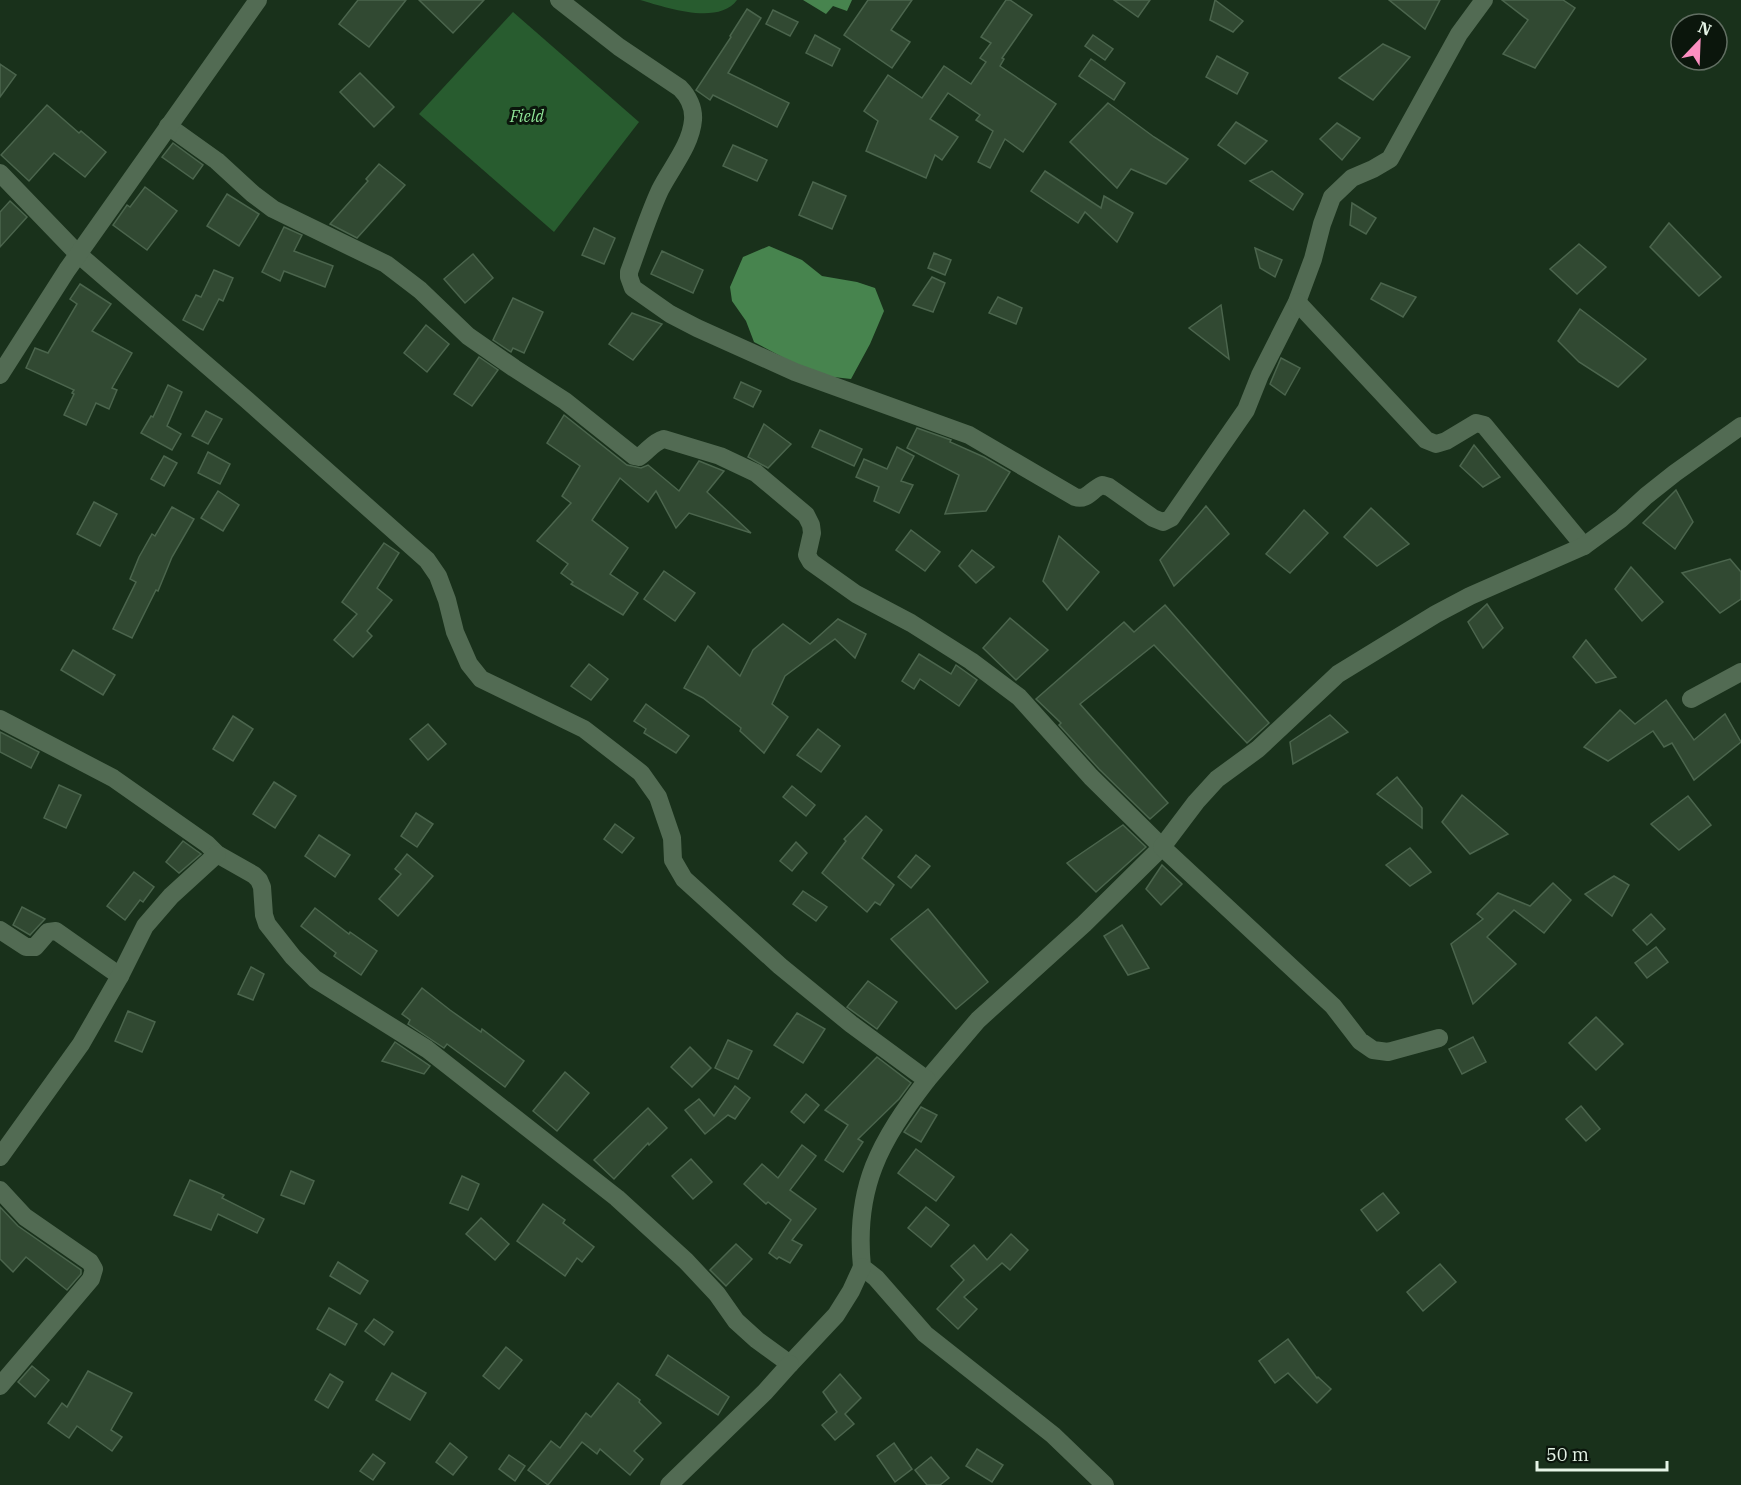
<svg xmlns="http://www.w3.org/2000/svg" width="1741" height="1485" font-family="'IBM Plex Serif',serif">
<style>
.green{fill:#285c2f}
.water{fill:#47844e}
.building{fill:#314932;stroke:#4b654d;stroke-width:1.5}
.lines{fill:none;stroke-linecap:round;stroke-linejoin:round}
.minor{stroke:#526b53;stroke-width:18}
.labels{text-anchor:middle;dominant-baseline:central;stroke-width:6;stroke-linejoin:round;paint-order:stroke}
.park-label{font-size:16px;font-style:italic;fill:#8fe497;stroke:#0b160c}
</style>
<rect width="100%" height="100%" fill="#19311b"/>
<g class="green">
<path d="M 640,0 L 737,0 C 718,26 665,7 640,0 Z"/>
<polygon points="513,12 639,122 554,232 419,114"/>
</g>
<g class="water">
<polygon points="803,0 852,0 847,11 833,6 826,14"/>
<polygon points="769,246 802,260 822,276 857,282 875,288 884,311 870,344 851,379 816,375 754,342 746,321 732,301 730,287 743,257"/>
</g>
<g class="building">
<polygon points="358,0 406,0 369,47 339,24"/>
<polygon points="419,0 484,0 453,33"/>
<polygon points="868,0 912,0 891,30 910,42 892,68 844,35"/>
<polygon points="1006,0 1010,0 1032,15 1002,58 1004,59 1000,66 1056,104 1023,152 1005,139 990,168 978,162 993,131 976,120 980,115 948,93 930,119 958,137 942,160 935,155 926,178 866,151 878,121 864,111 888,75 922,98 944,66 971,84 986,62 980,58 991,43 981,37"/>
<polygon points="1114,0 1150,0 1138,17"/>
<polygon points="1215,0 1243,21 1233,32 1210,20"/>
<polygon points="1389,0 1440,0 1425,29"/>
<polygon points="1502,0 1563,0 1575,8 1535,68 1503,54 1528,20"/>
<polygon points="747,9 761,18 728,73 789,103 777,127 713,95 710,100 696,90 731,37 730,36"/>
<polygon points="773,10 798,22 790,36 766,24"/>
<polygon points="815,35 840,49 832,66 806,53"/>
<polygon points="1093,35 1113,49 1105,60 1085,46"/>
<polygon points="1383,44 1410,57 1373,100 1339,78"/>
<polygon points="1217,56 1248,73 1237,94 1206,77"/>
<polygon points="1091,59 1125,83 1114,100 1079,76"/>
<polygon points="0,64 16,75 0,97"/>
<polygon points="360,73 394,107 374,127 340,92"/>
<polygon points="1108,103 1154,137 1188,159 1166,184 1131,169 1117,188 1070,142"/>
<polygon points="47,105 79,133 81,131 106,152 85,177 54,153 29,181 1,155"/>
<polygon points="1236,122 1267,141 1245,164 1218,145"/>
<polygon points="1337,123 1360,138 1342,160 1320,139"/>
<polygon points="173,143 203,165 193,179 162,157"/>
<polygon points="733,145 767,160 757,181 723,166"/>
<polygon points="379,164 405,185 357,238 330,224 368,181 366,179"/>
<polygon points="1045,171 1101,208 1104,196 1133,213 1117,242 1085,212 1078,223 1031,191"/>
<polygon points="1272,171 1303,194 1293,210 1250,181"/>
<polygon points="813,182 846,196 832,229 799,215"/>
<polygon points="145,187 177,211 147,250 113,225 127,205 130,207"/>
<polygon points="227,194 259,214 239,246 207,226"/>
<polygon points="10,201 27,217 0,247 0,212"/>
<polygon points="1352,203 1376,218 1366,234 1350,225"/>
<polygon points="1669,223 1721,277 1699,296 1650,247"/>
<polygon points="284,227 302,235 294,251 333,266 325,287 284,271 280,281 262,272"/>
<polygon points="594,228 615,238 604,264 582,255"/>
<polygon points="1579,244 1606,267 1577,294 1550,269"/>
<polygon points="1255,248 1282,260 1275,277 1260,268"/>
<polygon points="662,251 703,270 693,293 651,274"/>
<polygon points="934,253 951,260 945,275 928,268"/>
<polygon points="473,254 493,278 465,303 444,279"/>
<polygon points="214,270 233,278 223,301 219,299 203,330 183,320 196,295 201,297"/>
<polygon points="932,277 945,283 933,312 913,305"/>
<polygon points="1381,283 1416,297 1403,317 1371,299"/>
<polygon points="80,284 111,304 92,331 132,353 112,388 117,390 109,409 96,403 86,425 64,415 74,394 72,393 74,390 26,368 35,348 48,353 77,304 70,299"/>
<polygon points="998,297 1022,308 1016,324 989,313"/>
<polygon points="513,298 543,312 524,353 513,348 511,352 493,340"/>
<polygon points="1221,305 1229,359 1189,328"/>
<polygon points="1580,309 1646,359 1618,387 1579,362 1558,341"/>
<polygon points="632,313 662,324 633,360 609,344"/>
<polygon points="426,325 449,344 427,372 404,353"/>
<polygon points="479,357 498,370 472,406 454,394"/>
<polygon points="1281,358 1300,368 1285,395 1270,384"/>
<polygon points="741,382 761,391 753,407 734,398"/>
<polygon points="168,385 182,392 167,426 181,434 172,450 141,433 151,416 153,417"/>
<polygon points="206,411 222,419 208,444 192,436"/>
<polygon points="564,415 627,465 641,468 648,465 679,491 699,461 724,471 707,492 751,533 689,513 676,528 656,491 648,502 620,478 592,520 628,548 610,574 638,593 623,615 571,584 573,582 561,573 568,564 537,541 571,503 562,496 580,466 547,443"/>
<polygon points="764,424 791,444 768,468 748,457"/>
<polygon points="917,428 951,440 950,442 984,457 1010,472 986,511 945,514 959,475 907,448"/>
<polygon points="820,430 862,449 854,466 812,447"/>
<polygon points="1474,445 1500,477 1483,487 1460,466"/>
<polygon points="897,447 914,456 901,481 913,485 899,513 874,501 879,487 856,477 864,459 887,469"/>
<polygon points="208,452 230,464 220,484 198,473"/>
<polygon points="164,456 177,463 164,486 151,479"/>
<polygon points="1676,490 1693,522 1675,549 1643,523"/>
<polygon points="218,491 239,505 223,531 201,518"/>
<polygon points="94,502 117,514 100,546 77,534"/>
<polygon points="1206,506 1229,534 1174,586 1160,560"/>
<polygon points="172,507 194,519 172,557 158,591 156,590 132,638 113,629 136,582 130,579 139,557 152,534 155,536"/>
<polygon points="1371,508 1409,544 1377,566 1344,537"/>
<polygon points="1304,510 1328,533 1290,573 1266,554"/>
<polygon points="911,530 940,552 925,571 896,550"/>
<polygon points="1059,536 1099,572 1067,610 1043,581"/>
<polygon points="384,543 399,553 377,588 392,600 367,631 372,636 353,657 334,640 357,614 342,602"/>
<polygon points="972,550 994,567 976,583 959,566"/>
<polygon points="1730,559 1741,572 1741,599 1720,613 1682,573"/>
<polygon points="1631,567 1663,602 1642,621 1615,589"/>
<polygon points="664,571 695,593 675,621 644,599"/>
<polygon points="1487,604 1503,628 1483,648 1468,622"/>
<polygon points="1165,605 1269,723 1247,743 1154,645 1080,704 1168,803 1150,819 1099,769 1059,725 1061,723 1036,699 1124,622 1134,632"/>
<polygon points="1010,618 1048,650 1016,680 983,648"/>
<polygon points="838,619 866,634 855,658 835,639 785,676 772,704 788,717 764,753 740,731 741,728 703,698 684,688 708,646 740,676 753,650 783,624 810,644"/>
<polygon points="1586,640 1616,677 1596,683 1573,657"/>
<polygon points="73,650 115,675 103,695 61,670"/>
<polygon points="919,654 951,674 956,665 977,680 959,706 920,679 914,689 902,681"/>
<polygon points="589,664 608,679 591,700 571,686"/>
<polygon points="1666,700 1694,740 1725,714 1741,742 1694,780 1672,743 1664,747 1653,731 1608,761 1584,747 1620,710 1635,724"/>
<polygon points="646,704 689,736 676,753 644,733 646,729 634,721"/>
<polygon points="1330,715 1348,732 1293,764 1290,742"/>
<polygon points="233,716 253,729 233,761 213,749"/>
<polygon points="428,724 446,744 428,760 410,739"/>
<polygon points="818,729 840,746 821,772 797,755"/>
<polygon points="0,732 39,752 31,768 0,752"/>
<polygon points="1397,777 1422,808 1422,828 1377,794"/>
<polygon points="274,782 296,796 275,828 253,814"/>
<polygon points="59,785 81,795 66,828 44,818"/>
<polygon points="792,786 815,805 806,816 783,797"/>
<polygon points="1462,795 1508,834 1470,854 1442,822"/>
<polygon points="1688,796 1711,825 1679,850 1651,824"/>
<polygon points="416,813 433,824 417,847 401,836"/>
<polygon points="866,816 882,830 862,858 894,885 880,905 875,902 867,912 822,873 846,841 844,839"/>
<polygon points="615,824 634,838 622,853 604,839"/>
<polygon points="1123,825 1146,847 1096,892 1067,863"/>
<polygon points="319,835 350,855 335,877 305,856"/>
<polygon points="183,841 201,854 179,873 166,862"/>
<polygon points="796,842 807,853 792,871 780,861"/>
<polygon points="1410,848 1431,872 1410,886 1386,865"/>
<polygon points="407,854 433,876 398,916 379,899 401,874 395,869"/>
<polygon points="916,855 930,866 911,888 898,877"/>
<polygon points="1162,865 1182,884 1161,905 1146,889"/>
<polygon points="134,872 154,887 143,902 140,900 125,920 107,906"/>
<polygon points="1614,876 1629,885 1612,916 1585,894"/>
<polygon points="1553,883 1571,900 1544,933 1514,910 1487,937 1516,964 1473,1004 1451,944 1483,919 1477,914 1498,893 1530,906"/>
<polygon points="803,891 827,907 816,921 793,904"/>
<polygon points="22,907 45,919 30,935 13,925"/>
<polygon points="315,908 349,934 350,932 377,951 361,975 334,956 336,953 301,926"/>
<polygon points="928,909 988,982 956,1009 891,939"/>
<polygon points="1651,914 1665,929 1647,945 1633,930"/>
<polygon points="1122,925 1149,968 1128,975 1104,936"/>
<polygon points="1656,947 1668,962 1647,978 1635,963"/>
<polygon points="251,967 264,974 253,1000 238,994"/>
<polygon points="868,981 897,1002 877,1029 847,1007"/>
<polygon points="422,988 450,1010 481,1032 482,1029 524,1061 505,1087 447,1044 444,1048 408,1024 410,1020 402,1014"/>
<polygon points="128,1011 155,1022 142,1052 115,1041"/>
<polygon points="797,1013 825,1029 803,1063 774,1045"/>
<polygon points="1596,1017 1623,1044 1596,1070 1569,1043"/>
<polygon points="1473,1037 1486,1062 1462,1074 1449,1049"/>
<polygon points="728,1040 752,1051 738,1079 715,1068"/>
<polygon points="395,1042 430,1066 424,1074 382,1061"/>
<polygon points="690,1047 711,1068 692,1087 671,1067"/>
<polygon points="877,1057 911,1083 899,1099 858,1139 863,1142 843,1172 825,1160 848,1125 825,1110"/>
<polygon points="565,1072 589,1093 557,1131 533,1111"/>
<polygon points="735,1086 750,1098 735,1119 728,1115 705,1134 685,1110 699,1099 714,1116"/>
<polygon points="806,1094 819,1105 804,1123 791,1112"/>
<polygon points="1581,1106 1600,1129 1586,1141 1566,1119"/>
<polygon points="921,1107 937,1115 921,1142 904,1132"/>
<polygon points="648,1108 667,1128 649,1145 648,1143 614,1179 594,1160"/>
<polygon points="802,1145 816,1156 790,1190 816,1209 792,1240 802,1245 790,1263 779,1257 777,1259 769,1253 791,1220 768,1202 766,1204 744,1184 762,1164 778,1178"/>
<polygon points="916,1149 954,1177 936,1201 898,1173"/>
<polygon points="691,1159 712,1182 693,1199 672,1176"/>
<polygon points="291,1171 314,1181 304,1204 281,1195"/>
<polygon points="462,1176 479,1184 468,1210 450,1203"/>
<polygon points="190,1180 224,1195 222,1198 264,1219 257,1233 218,1214 211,1230 174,1215"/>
<polygon points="1383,1193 1399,1213 1377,1231 1361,1210"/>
<polygon points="543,1204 565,1220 563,1223 594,1247 582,1262 577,1258 565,1276 517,1241"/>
<polygon points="0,1207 18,1226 81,1270 81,1274 67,1290 26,1257 13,1272 0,1259"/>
<polygon points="926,1207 949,1225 931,1247 908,1228"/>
<polygon points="481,1218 509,1244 495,1260 466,1234"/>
<polygon points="1011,1234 1028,1250 1010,1270 1002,1263 964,1297 977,1309 958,1329 937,1309 964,1280 951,1266 974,1245 987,1260"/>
<polygon points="736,1244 752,1259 726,1286 710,1270"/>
<polygon points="338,1262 368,1281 360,1294 330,1276"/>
<polygon points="1440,1264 1456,1282 1423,1311 1407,1292"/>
<polygon points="329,1308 357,1324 345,1345 317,1329"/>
<polygon points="374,1319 393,1332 384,1345 365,1331"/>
<polygon points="1288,1339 1317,1378 1318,1377 1331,1389 1317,1403 1288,1373 1275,1383 1259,1361"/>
<polygon points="506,1347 522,1360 499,1389 483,1376"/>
<polygon points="668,1355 729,1397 718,1415 656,1375"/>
<polygon points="32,1366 49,1380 35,1397 18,1382"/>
<polygon points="88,1371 132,1393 111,1430 122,1437 112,1451 77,1426 69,1438 48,1423 62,1403 67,1407"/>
<polygon points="392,1373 426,1393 410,1420 376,1400"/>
<polygon points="330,1374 343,1382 328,1408 315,1400"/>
<polygon points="840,1374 861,1398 845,1414 854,1424 835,1440 822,1425 837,1412 823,1392"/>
<polygon points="618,1383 640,1400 639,1402 661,1423 634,1451 643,1459 630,1475 600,1449 597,1454 582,1442 548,1485 528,1470 551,1441 560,1448 586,1413 591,1417"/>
<polygon points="450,1443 467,1457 453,1475 436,1462"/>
<polygon points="894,1443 912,1469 895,1482 877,1456"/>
<polygon points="977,1449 1003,1465 992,1482 966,1466"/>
<polygon points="373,1454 385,1463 373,1480 360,1471"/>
<polygon points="509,1455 525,1466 515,1481 499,1469"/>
<polygon points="931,1457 949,1478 940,1485 927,1485 915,1470"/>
</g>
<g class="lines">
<g class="minor">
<path d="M 559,0 L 619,47 L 680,88 C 688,96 694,108 693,120 C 691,145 671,168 660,190 C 648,216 639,245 629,272 L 629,277 L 633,288 L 670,314 L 697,328 L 795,372 L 969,435 L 1075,497 C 1087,501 1092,489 1102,485 L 1109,487 L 1153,518 L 1163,522 L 1171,518 L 1246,410 L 1260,375 L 1297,302 L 1313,259 L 1322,224 L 1332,197 L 1352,178 L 1373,169 L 1390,159 L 1459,34 L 1484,0"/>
<path d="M 168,126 L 217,161 L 253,194 L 273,209 L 386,264 L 420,290 L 468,336 L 514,368 L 565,401 L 634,456 L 639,457 C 648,451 653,442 664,439 L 720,456 L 756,473 L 806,515 L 811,525 L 812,533 L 807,555 L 811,562 L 856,594 L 911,623 L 971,661 L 1019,697 L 1091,777 L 1162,847 L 1084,924 L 978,1020 L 927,1080"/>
<path d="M 0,173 L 78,254 L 247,400 L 427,560 L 438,576 L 447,600 L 455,632 L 469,664 L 481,679 L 584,729 L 641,773 L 658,797 L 672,838 L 673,860 L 684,879 L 780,966 L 851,1024 L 927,1080 C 880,1141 854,1187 862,1267 L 876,1278 L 925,1334 L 1053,1435 L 1105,1485"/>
<polyline points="1297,302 1426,440 1436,444 1446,441 1476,423 1484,425 1584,546"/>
<polyline points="0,375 67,270 258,0"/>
<polyline points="1691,699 1741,672"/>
<polyline points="0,719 113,778 207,844 217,854 254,875 259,880 262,887 264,915 267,924 293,957 315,979 427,1049 617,1198 686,1261 717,1294 736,1321 757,1340 790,1364 836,1315 851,1291 862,1267"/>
<polyline points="0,930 26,947 35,947 48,932 56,931 120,976"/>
<polyline points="1439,1038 1388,1052 1373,1050 1360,1041 1333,1006 1162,847 1196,802 1217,779 1258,749 1338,674 1436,614 1470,596 1584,546 1621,519 1646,496 1675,473 1741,426"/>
<polyline points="0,1157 81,1044 120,976 145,926 171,896 217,854"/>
<polyline points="0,1190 25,1217 90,1262 94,1269 91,1279 0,1386"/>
<polyline points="669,1485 765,1392 790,1364"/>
</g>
</g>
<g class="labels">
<g class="park-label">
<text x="527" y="116">Field</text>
</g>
</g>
<g transform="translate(1699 42) rotate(23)"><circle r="28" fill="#0b160c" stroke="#626f63" stroke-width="1.5"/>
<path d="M0-4.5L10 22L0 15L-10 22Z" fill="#fc8fc1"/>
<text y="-9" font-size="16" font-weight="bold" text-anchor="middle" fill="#e5f4e6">N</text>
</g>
<path d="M1537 1461v9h130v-9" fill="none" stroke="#e5f4e6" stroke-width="3"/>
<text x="1546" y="1461" font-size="18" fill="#e5f4e6" stroke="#0b160c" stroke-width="4.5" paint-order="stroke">50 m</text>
</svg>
